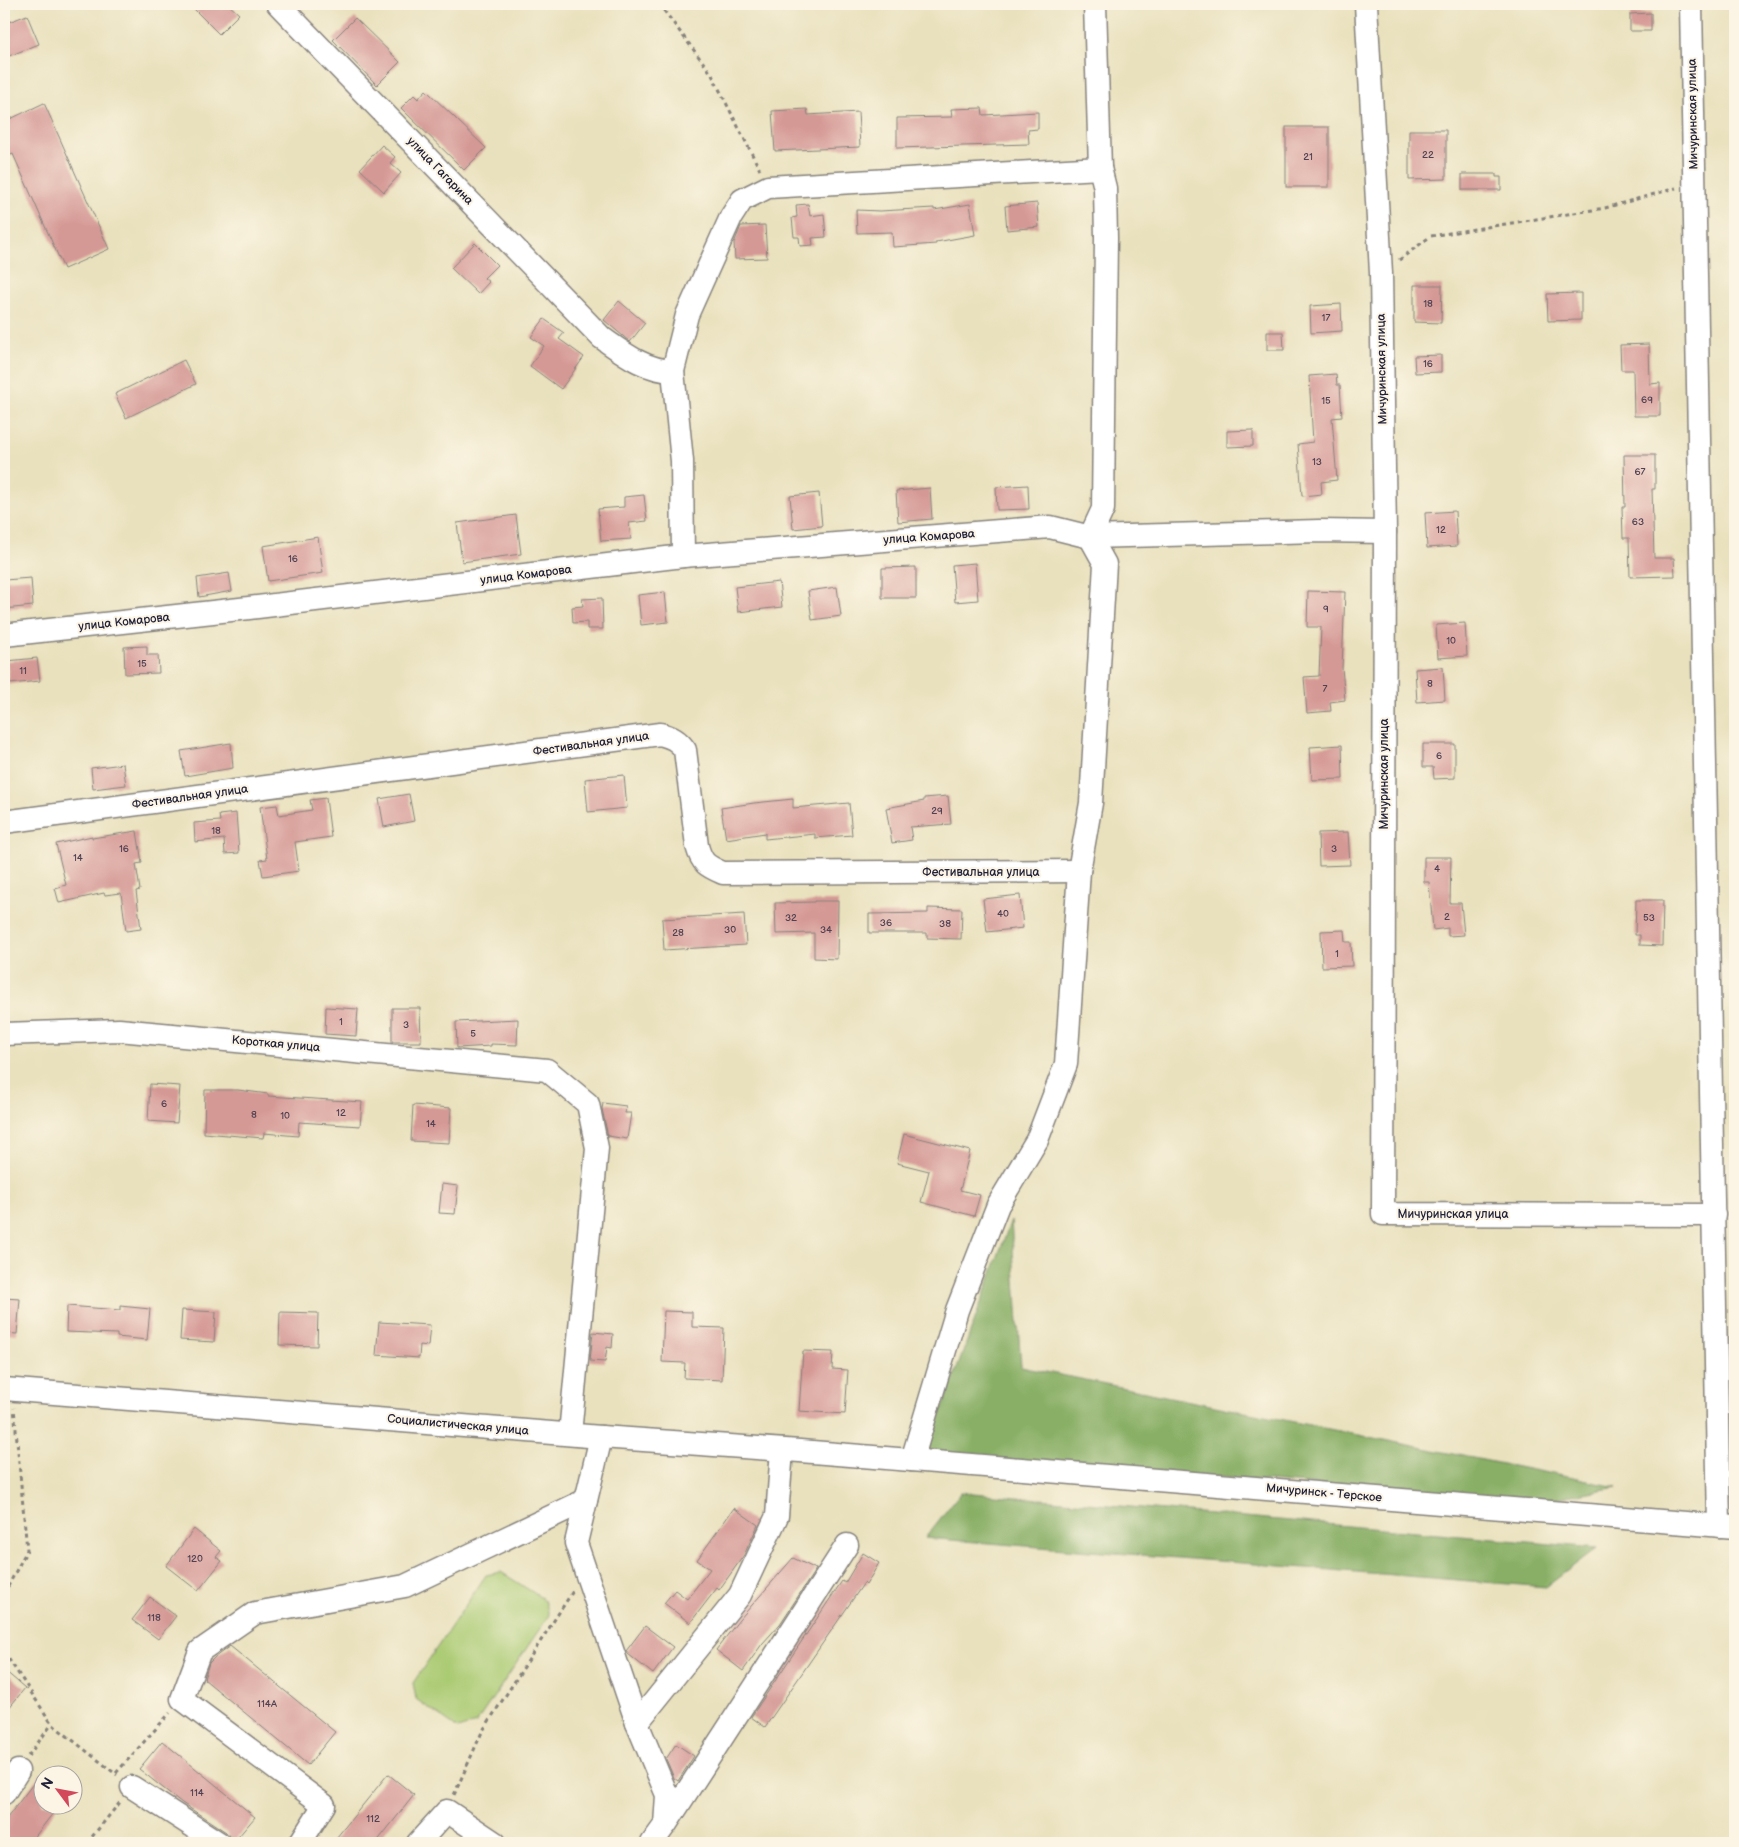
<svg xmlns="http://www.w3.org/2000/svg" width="1739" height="1847" font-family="'Balsamiq Sans',sans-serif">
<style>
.green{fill:#abcb73;stroke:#667657}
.forest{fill:#88af65;stroke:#556850}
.building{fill:#d59995}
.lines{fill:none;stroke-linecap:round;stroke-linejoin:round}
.minor-casing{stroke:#86827c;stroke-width:25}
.path{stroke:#86827c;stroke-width:3;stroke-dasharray:4 4;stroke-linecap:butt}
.minor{stroke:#fff;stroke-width:22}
.labels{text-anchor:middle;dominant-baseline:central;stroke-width:4;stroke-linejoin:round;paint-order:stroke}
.number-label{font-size:10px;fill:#4f4052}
.street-label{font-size:12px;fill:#22223b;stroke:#fcf5e5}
</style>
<rect width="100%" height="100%" fill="#fcf5e5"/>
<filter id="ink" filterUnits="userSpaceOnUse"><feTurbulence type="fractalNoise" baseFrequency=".02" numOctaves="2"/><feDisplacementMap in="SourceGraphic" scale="10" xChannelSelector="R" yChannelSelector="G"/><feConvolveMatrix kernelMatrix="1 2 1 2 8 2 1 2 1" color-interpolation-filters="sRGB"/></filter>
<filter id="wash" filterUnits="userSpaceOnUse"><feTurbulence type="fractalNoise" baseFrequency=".0096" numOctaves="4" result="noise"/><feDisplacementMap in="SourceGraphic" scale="20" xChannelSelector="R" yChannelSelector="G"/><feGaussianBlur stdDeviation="1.12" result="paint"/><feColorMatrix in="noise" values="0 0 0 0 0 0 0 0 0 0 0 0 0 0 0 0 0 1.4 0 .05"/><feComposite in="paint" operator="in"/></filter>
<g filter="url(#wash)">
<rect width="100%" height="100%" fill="#e9e1bd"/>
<polygon class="green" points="501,1572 545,1600 549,1615 476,1723 458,1729 416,1699 413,1683 486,1575"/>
<g class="forest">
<polygon points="1011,1220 1021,1367 1617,1487 1535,1502 926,1454"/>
<polygon points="961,1492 1597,1548 1546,1587 925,1538"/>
</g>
<g id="blocks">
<g class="building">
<polygon points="189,4 228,4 239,14 219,34"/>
<polygon points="1651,13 1651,31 1630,31 1630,14"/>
<polygon points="27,15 39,44 4,58 4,24"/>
<polygon points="355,18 400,62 377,85 333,40"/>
<polygon points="426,90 486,148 464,170 401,108 414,95 418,99"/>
<polygon points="44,103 109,249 64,269 13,154 4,158 4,122"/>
<polygon points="982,108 983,115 1038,112 1038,129 1028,130 1029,144 897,148 897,118 952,117 951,109"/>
<polygon points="807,109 808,115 858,112 860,147 775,151 772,111"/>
<rect x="1286" y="127" width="43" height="60"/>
<polygon points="1409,130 1446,130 1446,179 1409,180"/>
<polygon points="382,145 395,157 390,163 401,173 384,192 360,169"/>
<polygon points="1462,174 1496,174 1496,177 1501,177 1501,190 1462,190"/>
<polygon points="1037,203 1039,227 1007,230 1005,206"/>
<polygon points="808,204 810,216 824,214 826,237 812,238 813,245 800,246 799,237 794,237 792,218 797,217 796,205"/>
<polygon points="970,204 975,235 936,242 936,244 893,247 892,232 857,233 856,210 880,211 934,208 934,210"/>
<polygon points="765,225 767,258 735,259 734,243 741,226"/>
<polygon points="475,243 497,265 484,278 489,282 478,294 451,268"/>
<polygon points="1414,285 1442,285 1441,323 1414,322"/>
<polygon points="1581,293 1581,320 1548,321 1547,294"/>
<polygon points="619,301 645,323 630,342 604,320"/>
<polygon points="1341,304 1342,331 1311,333 1310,306"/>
<polygon points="544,319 564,333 559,339 584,357 561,389 530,366 544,346 531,337"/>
<polygon points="1267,332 1283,332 1284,350 1267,350"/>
<polygon points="1649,344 1650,384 1660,383 1660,416 1634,416 1633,370 1621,370 1620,345"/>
<polygon points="1441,355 1441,372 1415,373 1414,356"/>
<polygon points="184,360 196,384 126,418 115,394"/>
<polygon points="1336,374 1337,385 1340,385 1342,417 1332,418 1337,480 1321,482 1322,494 1302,496 1298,444 1313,442 1309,376"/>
<polygon points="1253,430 1253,446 1227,447 1227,431"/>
<polygon points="1624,455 1655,455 1655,489 1652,489 1654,558 1674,558 1675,576 1630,577 1629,538 1623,538 1622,507 1625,507"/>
<polygon points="1028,485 1029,509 997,510 996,487"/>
<polygon points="930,488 932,519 898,522 896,491"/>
<polygon points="819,493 822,526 793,529 790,496"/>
<polygon points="644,495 647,521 629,523 631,539 601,541 598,509 624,507 624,497"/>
<polygon points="1455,511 1457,546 1427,548 1425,513"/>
<polygon points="516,515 521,554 462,562 457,523"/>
<polygon points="318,537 323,573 268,581 263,546"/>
<polygon points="975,563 978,600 955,602 952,565"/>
<polygon points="916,567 916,598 882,598 882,568"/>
<polygon points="229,573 232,591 199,597 197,578"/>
<polygon points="31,578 33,606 4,609 4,580"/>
<polygon points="779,582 782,607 738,612 735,587"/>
<polygon points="837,587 841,616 812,620 808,591"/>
<polygon points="1308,591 1345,592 1342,668 1345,700 1330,702 1331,711 1307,713 1304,677 1319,676 1321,627 1307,627"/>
<polygon points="665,592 668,622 641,625 638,595"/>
<polygon points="602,598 603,629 587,629 587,622 573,623 572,607 583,606 582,599"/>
<polygon points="1465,623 1467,656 1438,658 1436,625"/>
<polygon points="147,646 147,655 158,655 159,673 125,674 124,647"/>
<polygon points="37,658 40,681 9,684 7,661"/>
<polygon points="1443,667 1445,700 1417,702 1415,669"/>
<polygon points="231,743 233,768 185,776 181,751"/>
<polygon points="1423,744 1455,744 1455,778 1434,779 1433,767 1423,767"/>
<polygon points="1342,745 1343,779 1312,780 1310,747"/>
<polygon points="123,764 126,785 93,789 91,768"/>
<polygon points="624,775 627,808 588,812 585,779"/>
<polygon points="409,794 414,821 384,827 379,799"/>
<polygon points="948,796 951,824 910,827 912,840 892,843 886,808 924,801 924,798"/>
<polygon points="326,798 331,837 295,842 299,871 263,876 260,860 267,859 260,807 277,805 279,815 312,810 310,800"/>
<polygon points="793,799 793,808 849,803 852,835 815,838 815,834 765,839 765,833 726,839 721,808 754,803"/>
<polygon points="236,813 239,853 225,854 224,839 195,842 194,823 220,821 219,815"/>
<polygon points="137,831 142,863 136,864 140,890 136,891 141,929 126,931 121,893 105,895 104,893 59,903 55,888 66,885 56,844 92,836 92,838"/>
<polygon points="1348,832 1350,865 1319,866 1318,833"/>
<polygon points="1424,857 1451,857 1450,903 1461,903 1464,935 1448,936 1448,928 1433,930 1429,882 1424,882"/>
<polygon points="1020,895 1023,928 987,932 983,899"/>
<polygon points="1636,900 1663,900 1662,946 1640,945 1640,935 1635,935"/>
<polygon points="814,901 838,901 837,959 814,958 814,933 776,934 775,903 814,902"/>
<polygon points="928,908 962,909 961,939 927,938 927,933 869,933 869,914 928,913"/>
<polygon points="744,914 746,945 664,950 662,919"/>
<polygon points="1344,930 1345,942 1351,942 1352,966 1322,967 1321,931"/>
<polygon points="326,1007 358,1009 356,1036 325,1034"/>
<polygon points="392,1008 420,1008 421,1042 392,1042"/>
<polygon points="518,1019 517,1045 491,1044 491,1046 457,1048 456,1022"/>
<polygon points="150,1084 180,1086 177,1123 148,1121"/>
<polygon points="205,1090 238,1090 268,1094 268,1096 362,1102 360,1126 299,1122 298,1136 264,1133 263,1138 204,1133"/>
<polygon points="603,1103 626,1106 625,1113 631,1113 627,1139 608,1136 602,1109"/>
<polygon points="413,1105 451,1108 449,1143 411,1141"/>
<polygon points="904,1134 970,1151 960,1190 980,1195 974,1216 921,1202 929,1171 897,1163"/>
<polygon points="442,1184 458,1186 455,1214 439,1213"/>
<polygon points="4,1298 20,1299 17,1334 4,1333"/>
<polygon points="67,1306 120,1310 120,1306 150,1309 147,1340 117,1337 117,1334 66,1332"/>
<polygon points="182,1310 216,1312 214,1342 180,1340"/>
<polygon points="664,1311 692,1312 692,1327 724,1328 722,1380 684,1378 685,1363 662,1362"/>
<polygon points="280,1312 318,1313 317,1346 279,1345"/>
<polygon points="379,1322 430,1325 428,1346 420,1345 419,1358 376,1355"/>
<polygon points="593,1332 613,1334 612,1348 607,1347 605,1362 590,1361"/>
<polygon points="803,1351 833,1352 832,1369 848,1370 845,1414 799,1411"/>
<polygon points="734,1508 758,1525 744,1555 719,1590 717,1588 690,1623 664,1603 675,1590 687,1599 710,1569 697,1560"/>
<polygon points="194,1529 221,1551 216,1557 222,1561 198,1591 166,1566"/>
<polygon points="863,1553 879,1563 866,1585 864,1583 765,1727 751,1717 842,1581 845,1583"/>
<polygon points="793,1558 816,1569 780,1624 762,1644 743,1671 716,1650 739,1620"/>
<polygon points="150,1597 176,1616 158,1639 132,1620"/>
<polygon points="645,1626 673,1647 653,1674 628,1654 626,1651"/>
<polygon points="230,1646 335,1732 308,1765 204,1679 209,1663 215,1657"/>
<polygon points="4,1670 25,1688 4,1714"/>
<polygon points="162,1741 255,1817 233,1843 226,1832 182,1803 139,1769"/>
<polygon points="676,1744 694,1756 678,1781 674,1778 666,1759"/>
<polygon points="42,1772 42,1804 60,1804 30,1843 4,1843 4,1822"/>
<polygon points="388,1774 414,1795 376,1843 332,1843"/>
</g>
</g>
</g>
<g filter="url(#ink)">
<use href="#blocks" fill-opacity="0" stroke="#86827c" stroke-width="1"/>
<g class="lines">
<g class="minor-casing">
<g id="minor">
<path d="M 278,4 L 602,338 C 625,354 645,370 673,371"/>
<polyline points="1095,4 1100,168 1105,188 1106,238 1103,509 1090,537 1319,531 1385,532"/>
<polyline points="1366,4 1381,273 1385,532 1383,1214 1714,1215"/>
<polyline points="1691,4 1719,1526"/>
<polyline points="683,556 682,461 673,371 687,315 731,217 742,200 768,187 1100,168"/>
<polyline points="4,635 249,608 683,556 1050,527 1090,537 1105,564 1091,803 1079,871 1066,1064 1037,1140 998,1205 957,1310 912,1460"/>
<path d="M 4,822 L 660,734 C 672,737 678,740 685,750 L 697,846 C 702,864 707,866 723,873 L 1079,871"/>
<polyline points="4,1034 119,1030 547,1070 588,1104 597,1148 570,1434"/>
<polyline points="4,1389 601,1437 800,1451 1735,1527"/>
<polyline points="601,1437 576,1543 637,1723 667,1795 665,1825 652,1843"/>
<polyline points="637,1723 740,1595 777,1516 782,1450"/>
<polyline points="132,1787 219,1843"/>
<polyline points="4,1793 18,1771"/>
<polyline points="666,1824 847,1545"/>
<polyline points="300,1843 324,1805 182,1699 200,1651 255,1613 405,1586 586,1500"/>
<polyline points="418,1843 447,1811 495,1843"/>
</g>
</g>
<g class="path">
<polyline points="659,4 711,73 760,170"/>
<polyline points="1399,260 1431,236 1605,208 1676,188"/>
<polyline points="4,1594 27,1550 14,1408"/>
<polyline points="4,1652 52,1724 117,1775"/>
<polyline points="28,1756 52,1724"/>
<polyline points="116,1773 170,1713"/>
<polyline points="454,1795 482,1732 573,1591"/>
<polyline points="87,1843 121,1801"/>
</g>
<use href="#minor" class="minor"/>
</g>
</g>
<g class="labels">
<g class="number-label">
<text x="1428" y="155">22</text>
<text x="1308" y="157">21</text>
<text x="1428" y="304">18</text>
<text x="1326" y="318">17</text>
<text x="1428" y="364">16</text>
<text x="1647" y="400">69</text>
<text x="1326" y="401">15</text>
<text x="1317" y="462">13</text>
<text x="1640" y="472">67</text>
<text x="1638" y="522">63</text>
<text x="1441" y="530">12</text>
<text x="293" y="559">16</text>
<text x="1326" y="609">9</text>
<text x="1451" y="641">10</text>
<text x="142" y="664">15</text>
<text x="23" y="671">11</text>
<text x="1430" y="684">8</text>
<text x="1325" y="689">7</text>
<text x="1439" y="756">6</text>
<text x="937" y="811">29</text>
<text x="216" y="831">18</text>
<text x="124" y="849">16</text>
<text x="1334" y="849">3</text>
<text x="78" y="858">14</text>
<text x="1437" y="869">4</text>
<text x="1003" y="914">40</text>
<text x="1447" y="917">2</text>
<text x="791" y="918">32</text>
<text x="1649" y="918">53</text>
<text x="886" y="923">36</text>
<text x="945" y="924">38</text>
<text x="730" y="930">30</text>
<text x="826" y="930">34</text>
<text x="678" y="933">28</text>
<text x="1337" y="954">1</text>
<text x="341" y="1022">1</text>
<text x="406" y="1025">3</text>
<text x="473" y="1034">5</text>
<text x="164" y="1104">6</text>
<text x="341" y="1113">12</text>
<text x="254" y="1115">8</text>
<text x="285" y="1116">10</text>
<text x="431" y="1124">14</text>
<text x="195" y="1559">120</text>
<text x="154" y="1618">118</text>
<text x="267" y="1704">114А</text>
<text x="197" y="1793">114</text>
<text x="373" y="1819">112</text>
</g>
<g class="street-label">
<text transform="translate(1693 114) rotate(-91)">Мичуринская улица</text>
<text transform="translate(440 171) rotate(46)">улица Гагарина</text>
<text transform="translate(1382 369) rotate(-91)">Мичуринская улица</text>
<text transform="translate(929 537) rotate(-4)">улица Комарова</text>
<text transform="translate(526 575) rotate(-7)">улица Комарова</text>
<text transform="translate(124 622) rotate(-6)">улица Комарова</text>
<text transform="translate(591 744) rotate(-8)">Фестивальная улица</text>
<text transform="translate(1384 774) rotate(-90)">Мичуринская улица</text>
<text transform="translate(190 797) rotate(-8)">Фестивальная улица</text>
<text x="981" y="872">Фестивальная улица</text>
<text transform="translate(276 1044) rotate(5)">Короткая улица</text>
<text x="1453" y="1214">Мичуринская улица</text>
<text transform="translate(458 1425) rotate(5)">Социалистическая улица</text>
<text transform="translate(1324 1493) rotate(5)">Мичуринск - Терское</text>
</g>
</g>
<rect width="1739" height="1847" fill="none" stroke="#fcf5e5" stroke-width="20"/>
<g transform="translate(58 1790) rotate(302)"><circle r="24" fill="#fcf5e5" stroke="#a5a1a1"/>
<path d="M0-4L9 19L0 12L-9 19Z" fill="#d1495b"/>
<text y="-8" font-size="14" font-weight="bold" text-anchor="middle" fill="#22223b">N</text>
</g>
</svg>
